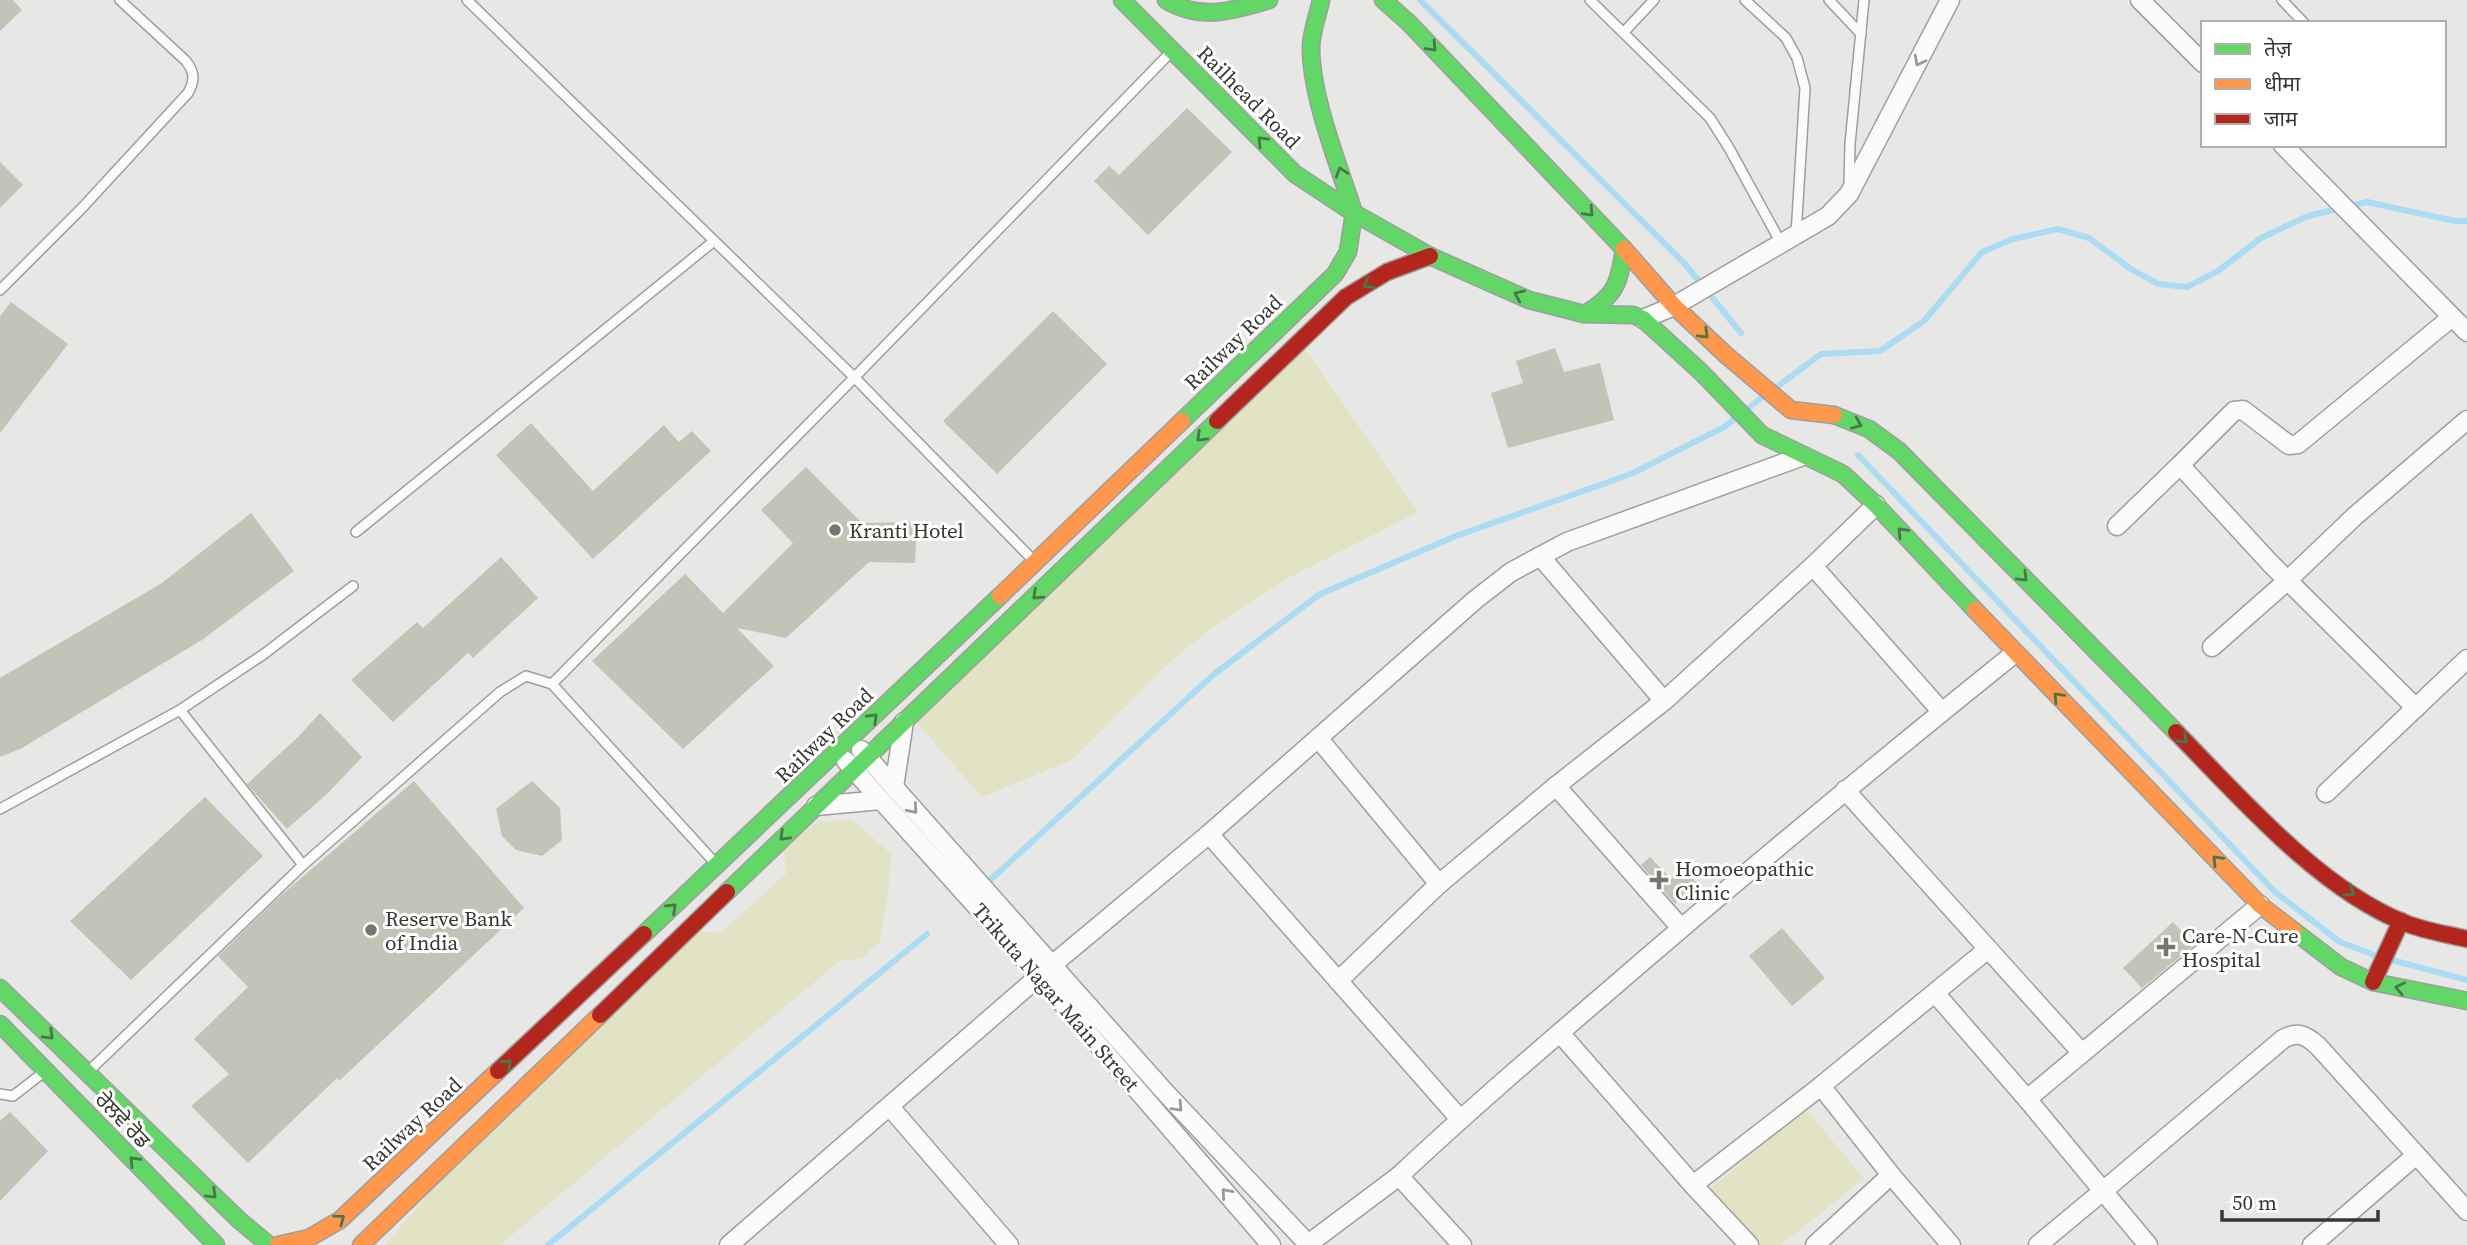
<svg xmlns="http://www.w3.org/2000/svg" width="2467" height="1245" font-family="'Source Serif 4','Noto Sans Devanagari','Noto Sans Gurmukhi',serif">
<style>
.green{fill:#e2e3c5}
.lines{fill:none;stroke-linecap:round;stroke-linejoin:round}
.stream{stroke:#acdcf3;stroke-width:6}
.building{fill:#c3c3b7}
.lane-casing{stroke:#9e9e9d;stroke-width:12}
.street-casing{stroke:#9e9e9d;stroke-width:21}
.fast-casing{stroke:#9e9e9d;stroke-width:19}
.slow-casing{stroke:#9e9e9d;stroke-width:19}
.jam-casing{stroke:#9e9e9d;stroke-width:19}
.lane{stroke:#fbfbfb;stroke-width:9}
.street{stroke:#fbfbfb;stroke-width:18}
.fast{stroke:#63d668;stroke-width:16}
.slow{stroke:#ff974d;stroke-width:16}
.jam{stroke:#b3261e;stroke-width:16}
.oneway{stroke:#49774a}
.oneway2{stroke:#999998}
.poi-dot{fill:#757574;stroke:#fffffe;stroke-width:2.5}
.labels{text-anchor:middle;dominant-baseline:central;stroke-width:6;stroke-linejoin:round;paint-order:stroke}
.street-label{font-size:21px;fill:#373736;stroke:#fffffe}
.poi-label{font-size:21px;fill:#373736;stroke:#fffffe;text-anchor:start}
</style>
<rect width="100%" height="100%" fill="#e7e7e6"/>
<g class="green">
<polygon points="1304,347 1418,512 1290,577 1211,628 1161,670 1072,760 982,797 915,721"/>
<polygon points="852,819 891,854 888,895 880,941 861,959 841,960 500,1245 385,1245 435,1186 695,931 720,933 786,874 784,846 817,823"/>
<polygon points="1805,1109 1864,1178 1781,1245 1758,1245 1710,1189"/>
</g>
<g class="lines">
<g class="stream">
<polyline points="1420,0 1685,264 1741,333"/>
<polyline points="1774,389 1821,354 1880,351 1924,321 1982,252 2013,239 2058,229 2089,238 2131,269 2158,284 2187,287 2218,271 2261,238 2308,216 2367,202 2455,221 2467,221"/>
<polyline points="1746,410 1765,395"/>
<polyline points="1858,455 2275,892 2340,942 2377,956"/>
<polyline points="986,884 1213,675 1320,594 1456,536 1631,474 1724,427 1737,417"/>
<polyline points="2388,959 2467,980"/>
<polyline points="548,1245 927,934"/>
</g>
</g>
<g class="building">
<polygon points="0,0 13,0 22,10 0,31"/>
<polygon points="1187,108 1232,152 1148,235 1094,181 1109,166 1119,175"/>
<polygon points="0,162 23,185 0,208"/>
<polygon points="11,302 68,344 0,433 0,316"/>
<polygon points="1053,311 1107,364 997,474 943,421"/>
<polygon points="1555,348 1564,372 1600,363 1614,420 1508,448 1491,393 1523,383 1516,361"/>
<polygon points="531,423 593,491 664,425 679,442 692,431 711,451 593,559 496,455"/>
<polygon points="806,467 862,523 917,522 915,563 869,562 786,638 737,628 774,666 683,749 592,661 685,574 723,613 793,543 761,510"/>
<polygon points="251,513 294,571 202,640 22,748 0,757 0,678 162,583"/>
<polygon points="501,557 538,598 473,658 468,653 393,722 351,680 417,622 423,628"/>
<polygon points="320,713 362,757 327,794 287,829 247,784 299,736"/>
<polygon points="414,781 524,908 339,1081 337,1078 248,1163 191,1106 229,1074 194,1039 248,987 218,956 278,898"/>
<polygon points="532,781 560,808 562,840 542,856 516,850 502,836 496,809"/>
<polygon points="205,797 263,856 131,980 70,921"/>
<polygon points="1650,857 1671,879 1683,868 1697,883 1675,904 1641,865"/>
<polygon points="2173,922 2194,945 2142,988 2123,968"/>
<polygon points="1782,928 1825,978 1792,1006 1749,956"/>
<polygon points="10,1112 48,1151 0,1201 0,1121"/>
</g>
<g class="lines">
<g class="lane-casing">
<g id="lane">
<polyline points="467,0 854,377 1033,560"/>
<polyline points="1590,0 1710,118 1729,148 1781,243"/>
<polyline points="1745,0 1786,38 1797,58 1805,88 1796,235"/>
<polyline points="1829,0 1861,34"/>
<polyline points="2282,0 2304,23"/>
<polyline points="1624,32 1654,0"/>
<polyline points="1849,187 1850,144 1864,0"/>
<path d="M 0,290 L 82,208 L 188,93 C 195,80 195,73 186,61 L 120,0"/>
<polyline points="356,532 714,241"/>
<polyline points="552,684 846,386 1170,53"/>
<polyline points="180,710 303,865"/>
<polyline points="0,809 180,710 264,654 353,586"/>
<polyline points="89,1071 303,865 500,692 526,676 552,684 716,864"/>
<polyline points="0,1094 13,1096 44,1072"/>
</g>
</g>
<g class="street-casing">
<g id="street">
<polyline points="2140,0 2203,63"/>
<polyline points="2283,145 2467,332"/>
<polyline points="1643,319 1674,306 1828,216 1849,194 1950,0"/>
<polyline points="2180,465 2234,411 2243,410 2289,445 2298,444 2452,317"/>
<polyline points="2117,526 2180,465 2270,563 2416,708"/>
<polyline points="1540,556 1664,701"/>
<polyline points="1813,566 1942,712"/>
<polyline points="2212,647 2288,580 2355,516 2467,420"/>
<polyline points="1318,738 1439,884"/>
<polyline points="861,750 1164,1091 1308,1244"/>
<polyline points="846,761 1039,976 1271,1245"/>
<polyline points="1556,786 1681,928"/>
<polyline points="894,787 904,722"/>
<polyline points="1845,790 2081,1052"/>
<polyline points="2326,793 2467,659"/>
<polyline points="816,806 881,800"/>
<polyline points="1209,834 1460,1119"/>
<polyline points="1338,981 1439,884 1556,786 1664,701 1813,566 1876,505"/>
<polyline points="1935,993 2027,1099 2260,905"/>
<polyline points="1560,1033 1693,1185 1821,1086 1988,949"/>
<polyline points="1821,1086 1891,1175 1951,1245"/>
<polyline points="2027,1099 2103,1191 2038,1245"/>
<polyline points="890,1107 1009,1245"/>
<path d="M 1399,1176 C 1466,1113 1536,1053 1606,993 C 1740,877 1877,764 2015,653"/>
<polyline points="1693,1185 1749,1245"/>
<polyline points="729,1245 1052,965 1209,834 1475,600 1511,572 1567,542 1803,456"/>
<polyline points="1307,1245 1399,1176 1462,1245"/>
<polyline points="1815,1245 1891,1175"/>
<path d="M 2148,1245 L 2103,1191 L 2283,1039 C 2298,1031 2306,1035 2318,1046 L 2467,1211"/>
<polyline points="2312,1245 2415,1156"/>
</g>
</g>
<g class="fast-casing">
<g id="fast">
<polyline points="1122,0 1295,174 1354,213 1348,252 1335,274 1182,421"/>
<path d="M 1166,0 C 1199,21 1234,11 1269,0"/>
<path d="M 1321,0 C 1318,15 1311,33 1311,48 C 1311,97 1339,166 1354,213 L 1430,256 L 1529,300 L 1584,314 L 1633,315 L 1643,319 L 1701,372 L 1762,435 L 1843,474 L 1876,505 L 1975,610"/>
<path d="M 1383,0 L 1409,23 L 1624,249 C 1619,284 1616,295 1585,314"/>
<polyline points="1834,415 1869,429 1899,451 2176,732"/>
<polyline points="727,892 1217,421"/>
<polyline points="2294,931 2341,967 2373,982 2467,1001"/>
<polyline points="644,934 1000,596"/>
<polyline points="0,988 239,1220 269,1245"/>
<polyline points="0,1024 216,1245"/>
</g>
</g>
<g class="slow-casing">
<g id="slow">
<polyline points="1624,249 1674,306 1726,355 1791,410 1834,415"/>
<polyline points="1000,596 1182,421"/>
<polyline points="1975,610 2260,905 2294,931"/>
<polyline points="278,1245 309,1238 340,1220 498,1071"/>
<polyline points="361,1245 600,1015"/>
</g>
</g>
<g class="jam-casing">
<g id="jam">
<polyline points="1217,421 1346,297 1387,272 1430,256"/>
<path d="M 2176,732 C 2240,797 2319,889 2405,923 C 2425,931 2446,934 2467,939"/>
<polyline points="2373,982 2401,921"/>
<polyline points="600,1015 727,892"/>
<polyline points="498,1071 644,934"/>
</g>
</g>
<use href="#lane" class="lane"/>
<use href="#street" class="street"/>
<use href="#fast" class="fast"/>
<use href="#slow" class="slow"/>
<use href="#jam" class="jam"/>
</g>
<defs><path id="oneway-chevron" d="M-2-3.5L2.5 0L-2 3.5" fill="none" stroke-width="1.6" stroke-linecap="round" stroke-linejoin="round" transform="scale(1.75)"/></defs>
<g class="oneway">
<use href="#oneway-chevron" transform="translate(1432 47) rotate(47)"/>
<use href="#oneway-chevron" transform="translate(1262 141) rotate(-135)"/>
<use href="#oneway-chevron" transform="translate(1341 172) rotate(-108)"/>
<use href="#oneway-chevron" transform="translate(1589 212) rotate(47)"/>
<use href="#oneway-chevron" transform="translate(1368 284) rotate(149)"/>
<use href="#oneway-chevron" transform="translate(1519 295) rotate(-156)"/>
<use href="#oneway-chevron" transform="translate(1704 334) rotate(44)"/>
<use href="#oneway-chevron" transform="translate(1857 424) rotate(23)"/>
<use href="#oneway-chevron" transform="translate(1201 437) rotate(136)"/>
<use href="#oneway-chevron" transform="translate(1902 532) rotate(-133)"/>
<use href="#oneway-chevron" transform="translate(2023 577) rotate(45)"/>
<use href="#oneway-chevron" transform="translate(1037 595) rotate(137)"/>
<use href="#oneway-chevron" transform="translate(2058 697) rotate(-134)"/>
<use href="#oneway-chevron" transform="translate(873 718) rotate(-44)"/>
<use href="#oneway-chevron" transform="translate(2183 739) rotate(45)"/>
<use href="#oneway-chevron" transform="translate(784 836) rotate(136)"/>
<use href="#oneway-chevron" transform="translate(2217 860) rotate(-134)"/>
<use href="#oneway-chevron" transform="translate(2350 892) rotate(35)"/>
<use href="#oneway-chevron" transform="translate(672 908) rotate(-43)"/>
<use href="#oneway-chevron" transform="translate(2400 988) rotate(-168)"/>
<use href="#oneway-chevron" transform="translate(49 1035) rotate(44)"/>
<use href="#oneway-chevron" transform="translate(507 1064) rotate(-43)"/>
<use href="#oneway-chevron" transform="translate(134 1161) rotate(-134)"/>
<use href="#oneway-chevron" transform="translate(212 1194) rotate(44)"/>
<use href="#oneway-chevron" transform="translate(340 1219) rotate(-37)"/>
</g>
<g class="oneway2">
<use href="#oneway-chevron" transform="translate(1919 61) rotate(117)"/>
<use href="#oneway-chevron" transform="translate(913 809) rotate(49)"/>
<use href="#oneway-chevron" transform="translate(1178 1107) rotate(47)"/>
<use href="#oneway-chevron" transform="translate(1226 1193) rotate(-131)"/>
</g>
<g class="poi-dot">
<circle cx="835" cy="530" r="7"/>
<path d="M1655.5 869.5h7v7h7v7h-7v7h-7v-7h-7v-7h7z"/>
<circle cx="371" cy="930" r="7"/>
<path d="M2162.5 936.5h7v7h7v7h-7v7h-7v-7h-7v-7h7z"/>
</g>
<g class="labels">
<g class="street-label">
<text transform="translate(1249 97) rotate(45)">Railhead Road</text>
<text transform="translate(1233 342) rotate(-44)">Railway Road</text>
<text transform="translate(824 735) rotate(-44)">Railway Road</text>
<text transform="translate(1056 997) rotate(49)">Trikuta Nagar Main Street</text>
<text transform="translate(123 1120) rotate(46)">ਰੇਲਵੇ ਰੋਡ</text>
<text transform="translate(412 1124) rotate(-43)">Railway Road</text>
</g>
<g class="poi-label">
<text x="849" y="530">Kranti Hotel</text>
<text x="1675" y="868">Homoeopathic<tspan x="1675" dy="24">Clinic</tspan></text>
<text x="385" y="918">Reserve Bank<tspan x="385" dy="24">of India</tspan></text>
<text x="2182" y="935">Care-N-Cure<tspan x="2182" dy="24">Hospital</tspan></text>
</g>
</g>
<rect x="2201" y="21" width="245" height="126" fill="#fffffe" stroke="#afafae" stroke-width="2"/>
<rect x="2215" y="44" width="35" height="10" fill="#63d668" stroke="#afafae" stroke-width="2"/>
<text x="2264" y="56" font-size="21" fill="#373736">तेज़</text>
<rect x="2215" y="79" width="35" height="10" fill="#ff974d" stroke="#afafae" stroke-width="2"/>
<text x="2264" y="91" font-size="21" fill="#373736">धीमा</text>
<rect x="2215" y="114" width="35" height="10" fill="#b3261e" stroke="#afafae" stroke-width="2"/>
<text x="2264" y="126" font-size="21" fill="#373736">जाम</text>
<path d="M2222 1210v10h156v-10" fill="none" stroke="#373736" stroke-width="3.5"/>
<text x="2232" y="1210" font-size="21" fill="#373736" stroke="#fffffe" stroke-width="5" paint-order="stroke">50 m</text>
</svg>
